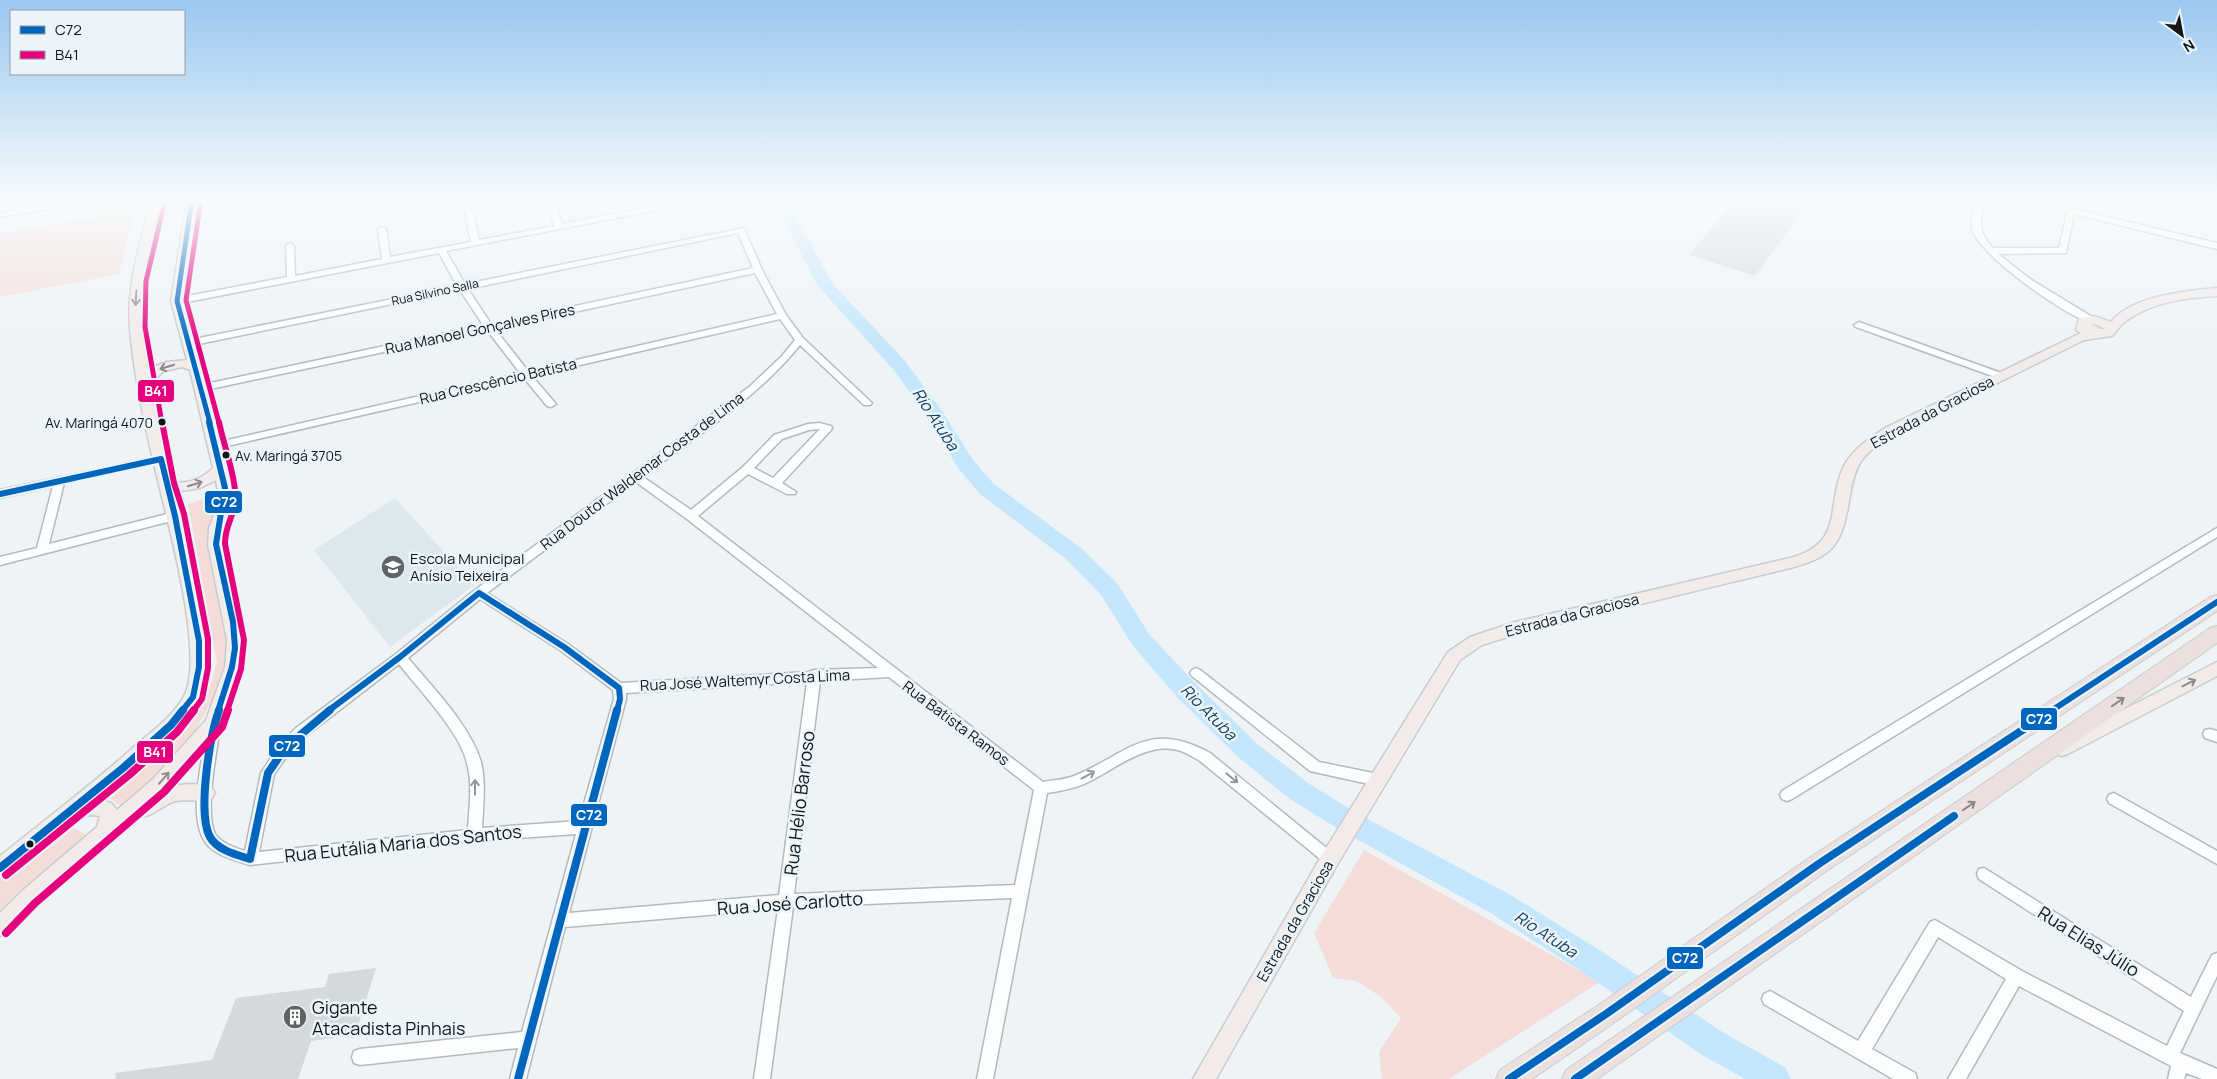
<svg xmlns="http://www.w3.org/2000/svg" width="2217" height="1079" font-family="Manrope,sans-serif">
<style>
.built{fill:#dde7ee}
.green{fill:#f4ddd9}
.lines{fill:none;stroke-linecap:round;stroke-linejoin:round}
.river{fill:#c4e6fc;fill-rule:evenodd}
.building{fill:#d5d9db}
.minor-casing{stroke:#b5b9bb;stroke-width:3}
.major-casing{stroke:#c9ccce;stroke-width:3}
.highway-casing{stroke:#c9ccce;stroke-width:2}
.minor{fill:#fcfdfe;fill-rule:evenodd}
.major{fill:#f2ebea;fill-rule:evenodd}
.highway{fill:#ebe0de;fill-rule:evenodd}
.bus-1-far2-casing{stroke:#ebf4fa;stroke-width:8}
.bus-1-far1-casing{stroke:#ebf4fa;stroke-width:10}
.bus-1-casing{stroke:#ebf4fa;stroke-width:12}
.bus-2-far2-casing{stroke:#ebf4fa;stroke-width:8}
.bus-2-far1-casing{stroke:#ebf4fa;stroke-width:10}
.bus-2-casing{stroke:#ebf4fa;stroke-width:12}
.bus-1-far2{stroke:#0065bd;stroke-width:5}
.bus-1-far1{stroke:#0065bd;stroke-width:6}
.bus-1{stroke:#0065bd;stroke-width:8}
.bus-2-far2{stroke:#e5007d;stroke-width:5}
.bus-2-far1{stroke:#e5007d;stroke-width:6}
.bus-2{stroke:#e5007d;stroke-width:8}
.oneway{stroke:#8e8b8c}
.oneway2{stroke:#8a8585}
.oneway3{stroke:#939596}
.bus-dot{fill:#131618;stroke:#ebf4fa;stroke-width:2}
.labels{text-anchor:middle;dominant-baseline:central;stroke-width:5;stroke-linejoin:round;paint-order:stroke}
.far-street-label{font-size:12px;fill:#131618;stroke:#ebf4fa}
.bus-label{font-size:14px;fill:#131618;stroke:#ebf4fa;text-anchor:end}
.street-label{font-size:15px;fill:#131618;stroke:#ebf4fa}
.poi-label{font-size:15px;fill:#131618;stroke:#ebf4fa;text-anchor:start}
.water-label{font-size:16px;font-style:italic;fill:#0d3d56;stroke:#ebf4fa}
.near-street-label{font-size:18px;fill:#131618;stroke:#ebf4fa}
.near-poi-label{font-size:18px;fill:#131618;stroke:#ebf4fa;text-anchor:start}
.line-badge{stroke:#ebf4fa;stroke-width:2}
.badge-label{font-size:14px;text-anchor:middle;font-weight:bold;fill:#fff}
</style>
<rect width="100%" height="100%" fill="#eef3f6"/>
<polygon class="built" points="395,498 474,585 390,647 314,550"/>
<g class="green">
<polygon points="135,210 119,274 0,297 0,233"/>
<polygon points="217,495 218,505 209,530 208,547 226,643 223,671 212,702 184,748 124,809 110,798 183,728 207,695 217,662 188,504"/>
<polygon points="67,824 86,835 19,891 0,911 0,879"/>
<polygon points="1364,850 1600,982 1449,1079 1382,1079 1379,1052 1401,1018 1381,997 1357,981 1333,978 1314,933"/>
</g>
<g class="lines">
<polygon class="river" points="773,199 787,199 832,283 905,361 942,411 973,460 994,484 1082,549 1117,583 1149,634 1196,684 1256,743 1308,783 1358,814 1509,894 1601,951 1724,1033 1786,1068 1791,1079 1745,1079 1702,1055 1581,971 1489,912 1340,830 1290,799 1238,757 1178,698 1133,646 1101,595 1066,559 980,494 958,468 924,412 893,369 817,285"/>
</g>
<g class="building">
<polygon points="1736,199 1782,199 1807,206 1755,276 1689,255"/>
<polygon points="376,968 355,1035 311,1041 298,1079 116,1079 115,1073 212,1060 236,998 325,987 329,974"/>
</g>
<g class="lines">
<g class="minor-casing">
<g id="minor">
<polygon points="20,199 28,199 24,209 84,199 99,199 95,201 0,217 0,213 16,210"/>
<path d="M 547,199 L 555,199 L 562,224 L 618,213 L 613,199 L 621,199 L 625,212 L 694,199 L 708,199 L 704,201 L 446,251 L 465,284 L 744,228 L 762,270 L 786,315 L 803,338 L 872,403 L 870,405 L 864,405 L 800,345 C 757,398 697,436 643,477 L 691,510 L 743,467 L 774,435 L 808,424 L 819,423 L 831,426 L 832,428 L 831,430 L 782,483 L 796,492 L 795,494 L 787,494 L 748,474 L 698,516 L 1043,782 C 1053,780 1064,780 1074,776 C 1128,754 1147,719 1210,753 L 1335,855 L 1337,859 L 1335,863 L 1330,865 L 1325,863 L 1200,761 C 1191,756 1183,750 1172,749 C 1141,745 1111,772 1084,784 C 1072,789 1060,791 1047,793 L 993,1079 L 977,1079 L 1012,898 L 793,907 L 770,1079 L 754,1079 L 778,909 L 565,927 L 526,1079 L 510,1079 L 518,1048 L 360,1065 L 354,1063 L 352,1057 L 354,1051 L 360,1049 L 522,1032 L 576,834 L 475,841 L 250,865 C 236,860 215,856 206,843 C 189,820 200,772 204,746 C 205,737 205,727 209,719 L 214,718 L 219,719 L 221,723 C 217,748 204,812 215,834 C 221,843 235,848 245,851 L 261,773 L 280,744 L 296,728 L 396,654 L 475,590 L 749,387 L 781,357 L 795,340 L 780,319 L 532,376 L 556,404 L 551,407 L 547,406 L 524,378 L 214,449 L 210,448 L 209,446 L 210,444 L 520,373 L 487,330 L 201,391 L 196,388 L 201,385 L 483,325 L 460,290 L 189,346 L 184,343 L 189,340 L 457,286 L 439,253 L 177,304 L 173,301 L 177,298 L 287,277 L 286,246 L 290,243 L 294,246 L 295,276 L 382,259 L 378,229 L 382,227 L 386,229 L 390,257 L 471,242 L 465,212 L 469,210 L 473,212 L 479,240 L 554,226 ZM 738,233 L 753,268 L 491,324 L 468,289 ZM 755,273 L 777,314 L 528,371 L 495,329 ZM 820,429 L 773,478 L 754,468 L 782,439 L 809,430 ZM 636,482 L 687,519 L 878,668 L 814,670 L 809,672 L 621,683 L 568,644 L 487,593 ZM 480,599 L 560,650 L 613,690 L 614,699 L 579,821 L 482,828 C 483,807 486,783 481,762 C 470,725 432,687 408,658 ZM 399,664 C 420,691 460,732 467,763 C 473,785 469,808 468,830 L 259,852 L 274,774 L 290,752 L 306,736 ZM 889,677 L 1034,790 L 1015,885 L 794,894 L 820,681 ZM 807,682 L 779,895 L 569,913 L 626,699 L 626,693 Z"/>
<path d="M 1979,199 L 1987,199 C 1979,219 1977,232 1993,248 L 2059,248 L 2067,212 L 2019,199 L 2031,199 L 2217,243 L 2217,249 L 2074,214 L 2066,253 L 1998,254 L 2030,279 L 2094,318 L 2094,322 L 2091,323 C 2064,315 1984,258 1973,232 C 1969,221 1975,209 1979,199 Z"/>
<polygon points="1859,322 2004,374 2006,376 2001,379 1998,378 1856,327 1854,325"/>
<polygon points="161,456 165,457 166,459 165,461 64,483 49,544 175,512 181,516 179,519 0,565 0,557 37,548 53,486 0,498 0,490"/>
<polygon points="2217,528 2217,537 1792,799 1787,801 1782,799 1780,795 1782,791"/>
<polygon points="1196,668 1200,670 1319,762 1378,774 1383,776 1385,780 1383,784 1378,786 1310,771 1192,676 1190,673 1192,670"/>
<polygon points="2210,729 2217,731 2217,742 2205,738 2203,734 2205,730"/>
<polygon points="2114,793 2217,851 2217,864 2109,803 2107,799 2109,795"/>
<polygon points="1984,868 2191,997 2212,955 2217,953 2217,976 2180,1053 2217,1069 2217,1079 2202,1079 2186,1073 2184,1079 2168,1079 2171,1066 2019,986 1966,1079 1948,1079 2006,979 1938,937 1872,1049 1915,1073 1917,1079 1893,1079 1764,1004 1762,999 1764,994 1770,991 1858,1041 1930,922 1935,920 2022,971 2167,1046 2184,1011 1979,879 1977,874 1979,869"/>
</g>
</g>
<g class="major-casing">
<g id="major">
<path d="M 151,199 L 161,199 L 143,280 L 142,327 L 148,369 L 167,362 L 187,360 L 171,301 L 187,199 L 197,199 L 183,301 L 207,388 L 232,488 L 233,502 L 223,528 L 224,545 L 243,640 L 241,667 L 220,728 L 165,789 C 180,784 198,782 212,788 L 215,793 L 212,798 C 200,803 185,798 172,802 C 160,807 149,820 136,816 L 36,903 L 7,934 L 0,936 L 0,913 L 22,891 L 97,827 L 100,816 L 91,815 L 74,819 L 7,874 L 0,877 L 0,856 C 46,819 93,784 137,744 C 154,730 174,715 184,696 C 205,658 169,528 159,485 C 147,436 134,379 130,329 C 126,285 141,241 151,199 ZM 182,367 L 190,370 L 213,468 C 202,479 188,484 173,482 L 151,382 L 164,371 ZM 216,480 L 219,502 L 209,528 L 208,545 L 227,640 L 225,667 L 206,720 L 152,780 L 117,810 L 111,803 L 98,799 L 177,730 L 202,697 L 207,667 L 207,641 L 182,516 L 175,492 L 200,488 Z"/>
<path d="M 2217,288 L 2217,296 C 2185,298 2152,302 2126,321 C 2120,325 2117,331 2112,336 L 2084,340 L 1895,434 C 1882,442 1868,450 1860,463 C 1854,473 1852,485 1850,496 C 1842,542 1837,556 1790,568 L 1517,634 L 1482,645 L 1460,660 L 1337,865 L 1216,1079 L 1193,1079 L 1323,853 L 1448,652 L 1470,637 L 1515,622 L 1790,558 C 1847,543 1824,504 1845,464 C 1854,448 1870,438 1885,428 L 2081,333 L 2076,330 L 2079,319 L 2094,316 L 2111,322 C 2131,296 2186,291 2217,288 ZM 2090,323 L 2097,325 L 2105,329 L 2100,329 Z"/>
<polygon points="2217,662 2217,676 2068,754 2062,756 2056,754 2053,749 2056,744"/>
</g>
</g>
<g class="highway-casing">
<g id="highway">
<polygon points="2217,595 2217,611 1828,870 1615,1022 1532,1079 1496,1079 1500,1070 1597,1006 1812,856 2210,597"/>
<polygon points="2217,626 2217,643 1597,1079 1562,1079 1566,1070 2210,628"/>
</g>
</g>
<use href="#minor" class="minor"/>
<use href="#major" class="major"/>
<use href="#highway" class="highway"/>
<g class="bus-1-far2-casing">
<polyline id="bus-1-far2" points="192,199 177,301 210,423"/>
</g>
<g class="bus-1-far1-casing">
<g id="bus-1-far1">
<polyline points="209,422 225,488 216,544 233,622 235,648 232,667 218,711"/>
<polyline points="0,494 161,459 175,516 199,641 199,667 193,697 182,711"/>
<polyline points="328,711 400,657 479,593 564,647 619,688 620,699 617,711"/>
<polyline points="2051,711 2217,602"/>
</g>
</g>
<g class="bus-1-casing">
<g id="bus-1">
<path d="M 219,710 C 210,735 197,813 210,837 C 217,850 237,855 250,859 L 268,773 L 285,748 L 330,710"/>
<polyline points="0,868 123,768 171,725 183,710"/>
<polyline points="518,1079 617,710"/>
<polyline points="1509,1079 1606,1014 1820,863 2053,710"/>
<polyline points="1575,1079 1954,816"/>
</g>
</g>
<g class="bus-2-far2-casing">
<g id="bus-2-far2">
<polyline points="201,200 186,300 219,423"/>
<polyline points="162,423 145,327 146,281 165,201"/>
</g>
</g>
<g class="bus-2-far1-casing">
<g id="bus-2-far1">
<polyline points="162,422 174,483 184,514 208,639 208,668 202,699 193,711"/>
<path d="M 219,422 C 223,443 238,483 235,503 C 233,518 225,525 225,544 L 244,640 L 241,669 L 227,711"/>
</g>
</g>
<g class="bus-2-casing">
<g id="bus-2">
<polyline points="6,875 129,775 177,732 194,710"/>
<polyline points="6,933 35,903 164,792 222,727 228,710"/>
</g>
</g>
<use href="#bus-1-far2" class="bus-1-far2"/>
<use href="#bus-1-far1" class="bus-1-far1"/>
<use href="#bus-1" class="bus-1"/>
<use href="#bus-2-far2" class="bus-2-far2"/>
<use href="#bus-2-far1" class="bus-2-far1"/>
<use href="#bus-2" class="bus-2"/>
</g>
<defs><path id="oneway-shaft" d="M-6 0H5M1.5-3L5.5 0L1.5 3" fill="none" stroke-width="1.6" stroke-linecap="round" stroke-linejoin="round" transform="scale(1.25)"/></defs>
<g class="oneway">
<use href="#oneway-shaft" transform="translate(136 298) rotate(93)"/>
<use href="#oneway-shaft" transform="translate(167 367) rotate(163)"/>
<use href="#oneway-shaft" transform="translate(195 484) rotate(-17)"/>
<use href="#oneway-shaft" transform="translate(2189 683) rotate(-27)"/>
<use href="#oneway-shaft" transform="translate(164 778) rotate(-49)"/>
</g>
<g class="oneway2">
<use href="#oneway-shaft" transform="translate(2118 702) rotate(-35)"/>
<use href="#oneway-shaft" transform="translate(1969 806) rotate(-35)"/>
</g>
<g class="oneway3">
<use href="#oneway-shaft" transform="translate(1088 775) rotate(-28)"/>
<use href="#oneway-shaft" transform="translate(1232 778) rotate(39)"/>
<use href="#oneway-shaft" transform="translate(475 787) rotate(-90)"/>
</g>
<linearGradient id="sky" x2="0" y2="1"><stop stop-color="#99c8f0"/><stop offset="0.57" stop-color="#f7fafb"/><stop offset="1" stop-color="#f7fafb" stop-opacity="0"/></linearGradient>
<rect width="2217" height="350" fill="url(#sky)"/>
<defs>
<g id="school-disc" transform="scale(1.25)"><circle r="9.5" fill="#606366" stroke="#ebf4fa"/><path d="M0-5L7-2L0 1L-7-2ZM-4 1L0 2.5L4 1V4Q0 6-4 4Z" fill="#fff"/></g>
<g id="building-disc" transform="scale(1.25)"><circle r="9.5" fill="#606366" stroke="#ebf4fa"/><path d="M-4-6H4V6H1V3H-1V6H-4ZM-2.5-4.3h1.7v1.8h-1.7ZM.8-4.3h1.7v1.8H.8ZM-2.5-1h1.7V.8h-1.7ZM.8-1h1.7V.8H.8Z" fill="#fff"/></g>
</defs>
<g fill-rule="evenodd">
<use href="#school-disc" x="393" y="567"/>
<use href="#building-disc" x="295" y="1017"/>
</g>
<g class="bus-dot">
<circle cx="162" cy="422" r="4.5"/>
<circle cx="226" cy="455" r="4.5"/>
<circle cx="30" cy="844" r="4.5"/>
</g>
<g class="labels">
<g class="far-street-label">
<text transform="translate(435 292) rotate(-12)">Rua Silvino Salla</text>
</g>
<g class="bus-label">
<text x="153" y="422">Av. Maringá 4070</text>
<text x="235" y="455" text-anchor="start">Av. Maringá 3705</text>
</g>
<g class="street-label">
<text transform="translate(480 329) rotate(-12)">Rua Manoel Gonçalves Pires</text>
<text transform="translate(498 381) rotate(-13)">Rua Crescêncio Batista</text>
<text transform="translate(1932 412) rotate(-28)">Estrada da Graciosa</text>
<text transform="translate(642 471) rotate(-37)">Rua Doutor Waldemar Costa de Lima</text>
<text transform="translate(1572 615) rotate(-14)">Estrada da Graciosa</text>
<text transform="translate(745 680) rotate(-3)">Rua José Waltemyr Costa Lima</text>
<text transform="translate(956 723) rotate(37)">Rua Batista Ramos</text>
<text transform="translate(1295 921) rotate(-60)">Estrada da Graciosa</text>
</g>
<g class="poi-label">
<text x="410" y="558">Escola Municipal<tspan x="410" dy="17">Anísio Teixeira</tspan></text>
</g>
<g class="water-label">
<text transform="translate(936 419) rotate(57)">Rio Atuba</text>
<text transform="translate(1209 712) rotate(45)">Rio Atuba</text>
<text transform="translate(1546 934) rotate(33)">Rio Atuba</text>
</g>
<g class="near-street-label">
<text transform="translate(799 803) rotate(-83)">Rua Hélio Barroso</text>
<text transform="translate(403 843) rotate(-6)">Rua Eutália Maria dos Santos</text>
<text transform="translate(790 903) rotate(-4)">Rua José Carlotto</text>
<text transform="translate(2089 941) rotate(32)">Rua Elias Júlio</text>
</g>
<g class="near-poi-label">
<text x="312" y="1007">Gigante<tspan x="312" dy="21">Atacadista Pinhais</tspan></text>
</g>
</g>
<g class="line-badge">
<rect x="137" y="379" width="38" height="24" rx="5" fill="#e5007d"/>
<rect x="204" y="490" width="39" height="24" rx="5" fill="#0065bd"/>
<rect x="2020" y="707" width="38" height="24" rx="5" fill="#0065bd"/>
<rect x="268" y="734" width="38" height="24" rx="5" fill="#0065bd"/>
<rect x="136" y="740" width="38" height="24" rx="5" fill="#e5007d"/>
<rect x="570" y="803" width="38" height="24" rx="5" fill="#0065bd"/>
<rect x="1666" y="946" width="38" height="24" rx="5" fill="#0065bd"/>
</g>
<g class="badge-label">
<text x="156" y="396">B41</text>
<text x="224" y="507">C72</text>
<text x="2039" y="724">C72</text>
<text x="287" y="751">C72</text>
<text x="155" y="757">B41</text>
<text x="589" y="820">C72</text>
<text x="1685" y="963">C72</text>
</g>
<rect x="10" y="10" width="175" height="65" fill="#ebf4fa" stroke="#959ba0"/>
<rect x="20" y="26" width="25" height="8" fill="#0065bd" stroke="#959ba0"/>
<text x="55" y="35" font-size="15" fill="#131618">C72</text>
<rect x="20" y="51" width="25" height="8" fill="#e5007d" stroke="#959ba0"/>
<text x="55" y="60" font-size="15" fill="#131618">B41</text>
<g transform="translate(2182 35) rotate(148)" stroke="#ebf4fa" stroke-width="4" paint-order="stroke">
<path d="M0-4L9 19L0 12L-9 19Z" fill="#131618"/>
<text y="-8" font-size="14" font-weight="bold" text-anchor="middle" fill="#131618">N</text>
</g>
</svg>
